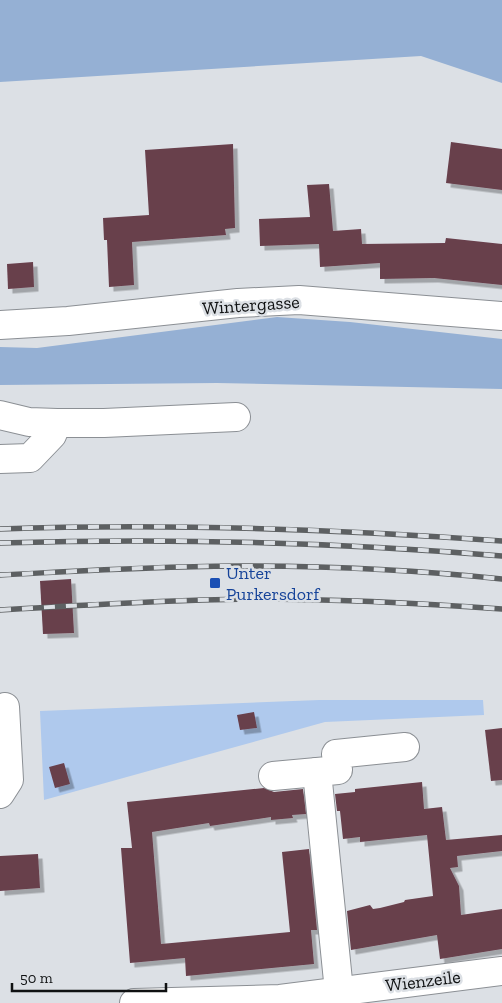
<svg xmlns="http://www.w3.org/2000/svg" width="502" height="1003" font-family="'Zilla Slab',serif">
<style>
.green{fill:#afc9ed}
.forest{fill:#95b0d4}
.building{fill:#683f4c;filter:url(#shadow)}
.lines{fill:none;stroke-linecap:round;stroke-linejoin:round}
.minor-casing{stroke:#8b8f94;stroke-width:30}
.minor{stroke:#fff;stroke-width:28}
.rail-casing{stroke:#5d6062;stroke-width:5.5}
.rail{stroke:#dce0e5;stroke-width:4;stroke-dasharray:11;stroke-linecap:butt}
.transit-dot{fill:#1a4fb4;stroke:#dce0e5;stroke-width:2}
.labels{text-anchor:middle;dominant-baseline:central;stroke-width:5;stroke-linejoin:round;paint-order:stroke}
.street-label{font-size:18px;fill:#0f1112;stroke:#dce0e5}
.transit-label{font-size:18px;fill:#164399;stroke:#dce0e5;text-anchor:start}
</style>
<defs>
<filter id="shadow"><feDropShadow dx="4.5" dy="4.5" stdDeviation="0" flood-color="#0004"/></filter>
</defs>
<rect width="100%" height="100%" fill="#dce0e5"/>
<polygon class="green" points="319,700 483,700 484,715 325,722 44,800 40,711"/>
<g class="forest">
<polygon points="0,0 502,0 502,83 421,56 0,82"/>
<polygon points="277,317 350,322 502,339 502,389 217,383 0,385 0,347 37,348"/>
</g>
<g class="building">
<polygon points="451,142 502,149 502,190 446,183"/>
<polygon points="233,144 235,228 225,229 226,235 132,242 134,285 109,287 107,240 104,240 103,218 149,215 145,150"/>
<polygon points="329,184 333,231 361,229 362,244 445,243 446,238 502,244 502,285 434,278 380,279 380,263 320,267 319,244 260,246 259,219 310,217 307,185"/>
<polygon points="33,262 34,287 8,289 7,264"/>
<polygon points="71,579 74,633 43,634 40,581"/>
<polygon points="254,712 257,728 240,730 237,715"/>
<polygon points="502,728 502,780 491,781 485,730"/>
<polygon points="64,763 70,784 55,788 49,767"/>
<polygon points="422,782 424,809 442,807 446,840 502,835 502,851 457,856 458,867 450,868 459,886 461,915 502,909 502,949 440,959 437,935 351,950 347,911 370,905 373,909 380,908 404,902 405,900 433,896 427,835 360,842 360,837 343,839 340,811 337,811 335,794 355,792 355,789"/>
<polygon points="264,788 274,792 303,789 306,814 292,815 293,818 271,820 271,817 210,826 209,823 152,832 161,944 290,932 282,852 309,849 317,930 311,930 314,964 186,976 185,958 130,963 121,848 132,848 127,802"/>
<polygon points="38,854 40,888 0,891 0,856"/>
</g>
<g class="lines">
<g class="minor-casing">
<g id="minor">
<polyline points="0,325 68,321 238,303 299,300 502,316"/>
<polyline points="0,415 29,422 57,423"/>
<polyline points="0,459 30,458 52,435 57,423 104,423 236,417"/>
<polyline points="273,776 317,772"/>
<polyline points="0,794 9,780 5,707"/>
<polyline points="339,991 317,772 338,770 336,754 405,747"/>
<polyline points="134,1003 280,999 502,971"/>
</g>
</g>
<use href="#minor" class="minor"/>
<g class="rail-casing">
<g id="rail">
<path d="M 0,529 C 168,523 335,529 502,541"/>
<path d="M 0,543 C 167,538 335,542 502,556"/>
<path d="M 0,575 C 81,571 161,566 242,566 C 329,566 416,570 502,579"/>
<path d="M 0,610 C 83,605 166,600 249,599 C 334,599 418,603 502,609"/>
</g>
</g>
<use href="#rail" class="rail"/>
</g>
<rect class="transit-dot" x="209" y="577" width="12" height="12" rx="2.5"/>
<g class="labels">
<g class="street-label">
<text transform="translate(251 305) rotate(-4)">Wintergasse</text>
<text transform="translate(423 981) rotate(-7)">Wienzeile</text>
</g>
<g class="transit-label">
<text x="226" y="573">Unter<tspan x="226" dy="21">Purkersdorf</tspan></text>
</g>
</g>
<path d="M12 983v8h154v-8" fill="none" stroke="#0f1112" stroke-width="2.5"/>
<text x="20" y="983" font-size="15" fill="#0f1112" stroke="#dce0e5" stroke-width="4" paint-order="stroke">50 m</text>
</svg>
